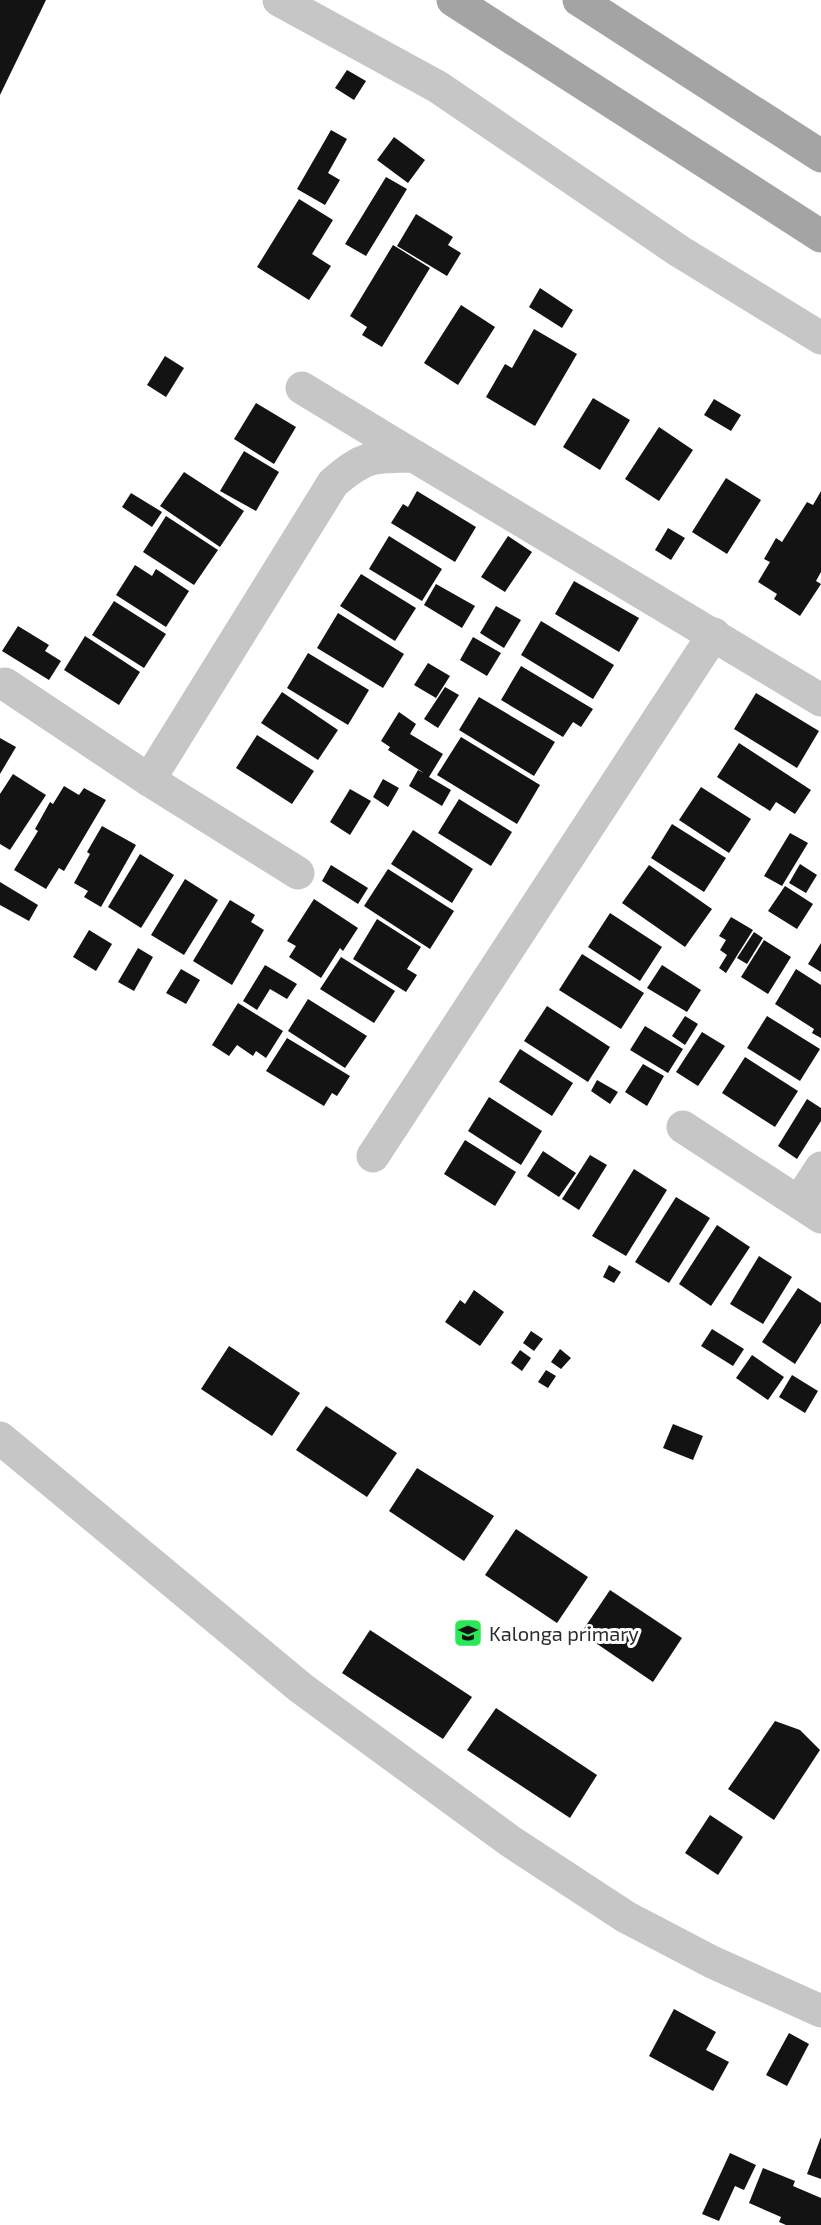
<svg xmlns="http://www.w3.org/2000/svg" width="821" height="2225" font-family="'Exo 2',sans-serif">
<style>
.building{fill:#131313}
.lines{fill:none;stroke-linecap:round;stroke-linejoin:round}
.minor{stroke:#c6c6c6;stroke-width:33}
.major{stroke:#a4a4a4;stroke-width:33}
.labels{text-anchor:middle;dominant-baseline:central;stroke-width:6;stroke-linejoin:round;paint-order:stroke}
.poi-label{font-size:20px;fill:#2c2c2c;stroke:#fff;text-anchor:start}
</style>
<rect width="100%" height="100%" fill="#fff"/>
<g class="building">
<polygon points="0,0 46,0 0,95"/>
<polygon points="347,70 366,81 354,100 335,88"/>
<polygon points="331,130 347,139 328,173 340,180 325,205 297,189"/>
<polygon points="394,137 425,160 408,183 377,160"/>
<polygon points="386,177 407,189 366,256 345,244"/>
<polygon points="299,199 333,220 312,254 331,266 309,300 257,267"/>
<polygon points="416,214 453,237 448,245 461,253 447,276 397,246"/>
<polygon points="393,245 430,268 382,347 362,335 367,327 350,316"/>
<polygon points="540,288 573,310 562,328 529,307"/>
<polygon points="461,305 495,327 458,385 424,363"/>
<polygon points="534,329 577,354 535,426 486,397 505,364 512,368"/>
<polygon points="165,356 184,368 166,397 147,385"/>
<polygon points="593,398 630,420 600,470 563,447"/>
<polygon points="714,399 741,415 731,431 704,415"/>
<polygon points="256,403 296,427 274,464 234,439"/>
<polygon points="659,427 693,450 659,501 625,479"/>
<polygon points="244,451 279,472 256,511 220,491"/>
<polygon points="184,472 244,511 220,547 160,506"/>
<polygon points="726,478 761,500 727,554 692,532"/>
<polygon points="417,491 476,527 455,562 391,523 403,504 408,507"/>
<polygon points="821,491 821,572 816,581 821,584 800,616 774,599 777,594 758,582 770,562 764,559 776,538 782,542 807,502 813,505"/>
<polygon points="131,493 162,512 152,527 122,507"/>
<polygon points="166,516 218,550 194,585 143,552"/>
<polygon points="668,528 685,538 671,560 655,550"/>
<polygon points="389,536 442,569 422,601 369,569"/>
<polygon points="508,536 532,552 505,592 481,577"/>
<polygon points="135,565 152,576 156,569 189,591 166,627 116,595"/>
<polygon points="361,574 416,608 395,641 340,606"/>
<polygon points="574,581 639,618 619,652 555,614"/>
<polygon points="436,584 475,606 462,628 424,605"/>
<polygon points="114,601 166,634 144,668 92,635"/>
<polygon points="496,606 521,620 504,648 480,633"/>
<polygon points="338,613 404,654 383,688 317,648"/>
<polygon points="541,621 614,665 593,699 521,655"/>
<polygon points="18,626 49,645 45,651 61,661 49,680 2,651"/>
<polygon points="85,636 140,672 119,705 64,670"/>
<polygon points="473,637 501,653 487,676 460,660"/>
<polygon points="308,653 369,690 348,725 287,688"/>
<polygon points="428,663 450,676 436,698 414,685"/>
<polygon points="521,666 593,709 581,727 573,722 563,737 501,700"/>
<polygon points="445,687 459,695 438,728 424,719"/>
<polygon points="282,692 338,730 318,760 261,723"/>
<polygon points="756,693 819,731 797,768 734,729"/>
<polygon points="479,697 555,742 534,776 459,730"/>
<polygon points="399,712 416,724 410,734 443,754 429,777 451,790 442,806 409,786 418,770 424,773 388,750 390,747 381,741"/>
<polygon points="257,735 314,771 292,804 236,768"/>
<polygon points="461,737 540,785 517,824 437,775"/>
<polygon points="0,738 16,747 0,774"/>
<polygon points="739,743 811,790 795,814 776,802 770,811 717,777"/>
<polygon points="13,774 46,795 10,850 0,844 0,794"/>
<polygon points="383,779 399,788 388,807 373,797"/>
<polygon points="64,786 79,795 84,788 106,800 64,871 59,868 46,889 14,870 38,831 35,829 50,802 53,804"/>
<polygon points="701,787 751,819 729,853 679,820"/>
<polygon points="350,789 371,801 350,835 330,822"/>
<polygon points="459,799 512,832 491,866 438,833"/>
<polygon points="672,824 726,858 704,892 651,858"/>
<polygon points="102,826 136,845 101,907 84,897 88,891 74,883 90,854 87,852"/>
<polygon points="413,830 473,869 452,903 391,864"/>
<polygon points="790,833 808,843 782,886 764,876"/>
<polygon points="140,854 174,875 141,928 108,907"/>
<polygon points="800,864 817,875 806,893 789,883"/>
<polygon points="331,865 368,888 358,904 322,881"/>
<polygon points="649,865 712,909 685,947 622,903"/>
<polygon points="388,869 454,911 430,949 364,906"/>
<polygon points="185,879 218,900 184,955 151,935"/>
<polygon points="0,882 38,905 29,921 0,905"/>
<polygon points="785,886 813,904 797,929 768,911"/>
<polygon points="314,899 358,928 343,951 340,948 321,978 289,957 296,946 287,941"/>
<polygon points="230,900 255,915 251,922 264,930 232,985 193,961"/>
<polygon points="610,913 662,947 640,981 588,947"/>
<polygon points="731,917 753,930 726,973 719,968 727,955 720,950 726,940 719,936"/>
<polygon points="377,919 421,947 407,969 417,975 406,992 353,959"/>
<polygon points="89,930 112,944 96,971 73,957"/>
<polygon points="754,932 763,938 747,964 737,958"/>
<polygon points="764,940 791,957 768,994 741,977"/>
<polygon points="821,943 821,972 808,964"/>
<polygon points="138,948 153,957 134,991 118,982"/>
<polygon points="582,954 644,993 621,1029 559,990"/>
<polygon points="341,957 395,991 374,1023 320,989"/>
<polygon points="265,965 297,984 287,999 270,989 257,1010 243,1001"/>
<polygon points="662,965 701,990 687,1012 647,988"/>
<polygon points="181,969 200,980 186,1004 166,993"/>
<polygon points="796,969 821,985 821,1038 812,1033 814,1029 775,1004"/>
<polygon points="308,999 367,1036 345,1068 288,1031"/>
<polygon points="238,1003 283,1031 266,1058 256,1051 253,1056 237,1045 229,1056 212,1045"/>
<polygon points="547,1006 610,1047 588,1082 524,1041"/>
<polygon points="685,1016 698,1024 685,1045 672,1036"/>
<polygon points="767,1016 820,1049 800,1081 747,1048"/>
<polygon points="645,1026 683,1049 668,1073 630,1050"/>
<polygon points="702,1032 725,1046 698,1086 676,1072"/>
<polygon points="287,1038 350,1076 337,1096 332,1093 324,1106 266,1071"/>
<polygon points="520,1049 573,1083 552,1116 499,1082"/>
<polygon points="745,1057 798,1091 775,1127 722,1093"/>
<polygon points="643,1064 664,1076 647,1106 625,1092"/>
<polygon points="597,1080 618,1092 610,1104 591,1091"/>
<polygon points="489,1097 542,1131 521,1165 468,1131"/>
<polygon points="807,1099 821,1108 821,1121 797,1159 778,1146"/>
<polygon points="465,1140 516,1172 495,1206 444,1174"/>
<polygon points="543,1151 576,1173 559,1197 527,1176"/>
<polygon points="590,1155 607,1165 579,1210 562,1199"/>
<polygon points="634,1169 667,1190 626,1256 592,1236"/>
<polygon points="676,1197 710,1218 669,1283 635,1262"/>
<polygon points="717,1225 750,1247 711,1306 679,1284"/>
<polygon points="759,1256 792,1277 763,1324 730,1304"/>
<polygon points="609,1265 621,1272 614,1283 603,1277"/>
<polygon points="798,1288 821,1303 821,1323 795,1364 762,1342"/>
<polygon points="474,1290 504,1312 480,1346 445,1322 460,1300 465,1304"/>
<polygon points="712,1329 744,1349 733,1366 701,1346"/>
<polygon points="531,1331 543,1339 534,1351 523,1343"/>
<polygon points="229,1346 300,1393 272,1436 201,1389"/>
<polygon points="560,1349 571,1358 561,1369 551,1362"/>
<polygon points="520,1350 531,1358 522,1371 511,1363"/>
<polygon points="752,1355 784,1377 768,1400 736,1378"/>
<polygon points="546,1370 556,1376 548,1388 538,1382"/>
<polygon points="792,1375 818,1391 805,1413 779,1397"/>
<polygon points="326,1406 397,1453 367,1497 296,1450"/>
<polygon points="673,1424 703,1436 693,1460 663,1448"/>
<polygon points="417,1468 494,1516 464,1561 389,1511"/>
<polygon points="516,1529 588,1577 557,1623 485,1575"/>
<polygon points="610,1590 682,1638 653,1682 581,1633"/>
<polygon points="370,1630 472,1697 443,1739 342,1673"/>
<polygon points="496,1708 597,1775 570,1818 467,1750"/>
<polygon points="775,1721 800,1730 820,1750 774,1820 728,1789"/>
<polygon points="710,1815 743,1837 718,1875 685,1853"/>
<polygon points="674,2009 716,2032 706,2050 729,2062 713,2091 649,2056"/>
<polygon points="789,2033 809,2044 787,2086 766,2075"/>
<polygon points="821,2137 821,2179 807,2174"/>
<polygon points="730,2153 756,2165 744,2190 735,2186 719,2221 702,2214"/>
<polygon points="763,2168 795,2181 793,2186 821,2198 821,2225 786,2225 779,2222 781,2217 749,2203"/>
</g>
<g class="lines">
<g class="minor">
<polyline points="279,0 438,87 679,251 821,338"/>
<polyline points="302,388 414,456"/>
<polyline points="5,684 149,780 298,873"/>
<path d="M 149,780 L 333,483 C 364,456 373,456 414,456 L 821,700"/>
<polyline points="683,1127 821,1217"/>
<polyline points="373,1156 714,634"/>
<polyline points="799,1202 821,1168"/>
<polyline points="0,1438 301,1688 510,1841 626,1917 712,1962 821,2011"/>
</g>
<g class="major">
<polyline points="453,0 821,236"/>
<polyline points="579,0 821,156"/>
</g>
</g>
<defs>
<g id="school-square" transform="scale(1.5)"><rect x="-9" y="-9" width="18" height="18" rx="4" fill="#29e854" stroke="#fff"/><path d="M0-5L7-2L0 1L-7-2ZM-4 1L0 2.5L4 1V4Q0 6-4 4Z" fill="#111"/></g>
</defs>
<g fill-rule="evenodd">
<use href="#school-square" x="468" y="1633"/>
</g>
<g class="labels">
<g class="poi-label">
<text x="489" y="1633">Kalonga primary</text>
</g>
</g>
</svg>
